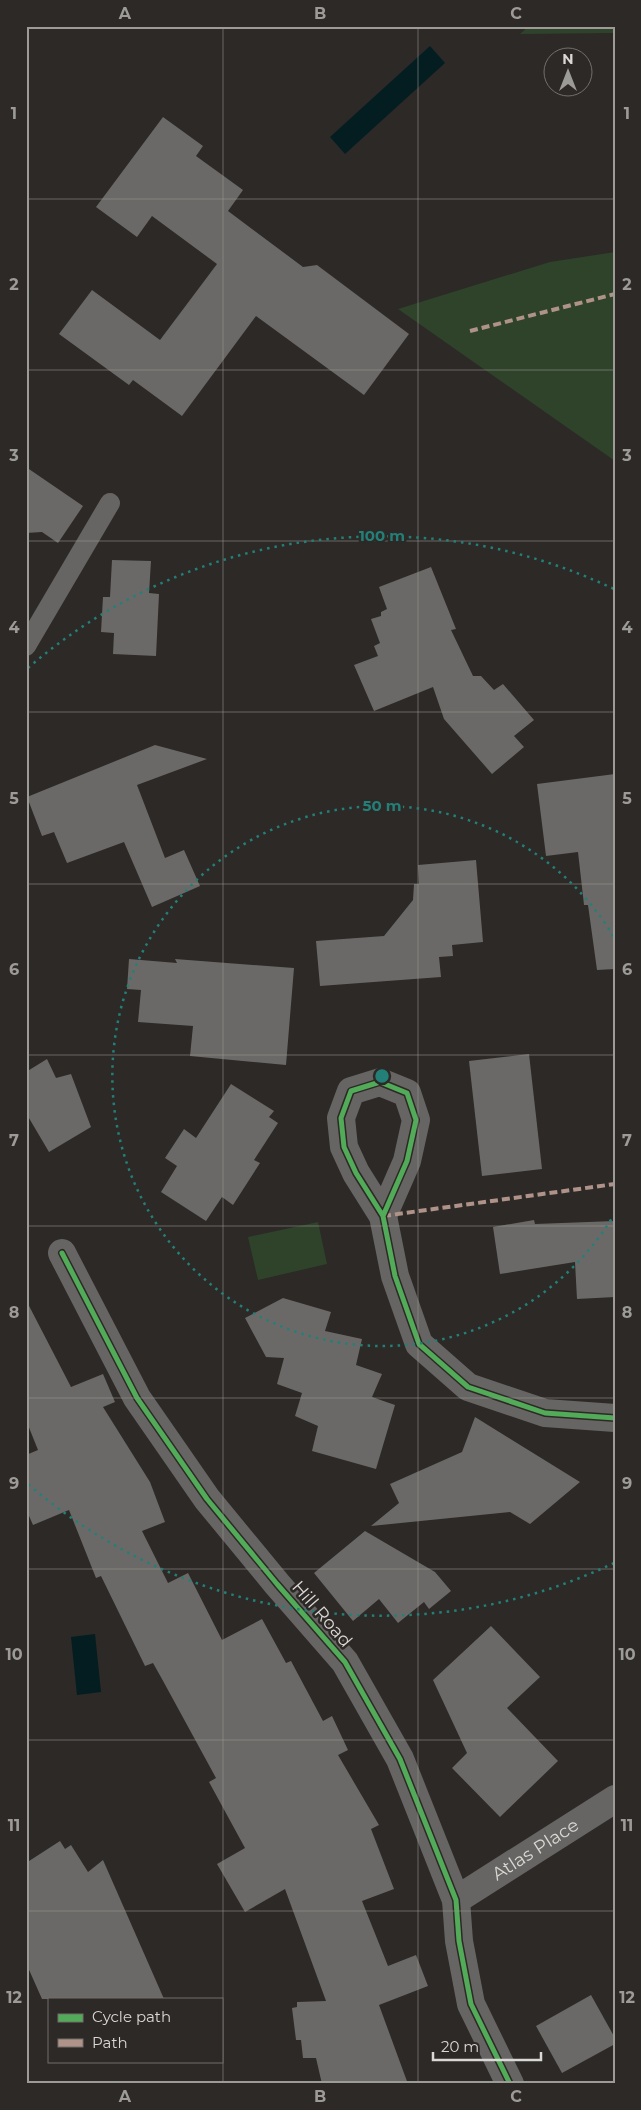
<svg xmlns="http://www.w3.org/2000/svg" width="641" height="2110" font-family="Montserrat,sans-serif">
<style>
.green{fill:#2e432a}
.water{fill:#041d20}
.building{fill:#6b6967}
.lines{fill:none;stroke-linecap:round;stroke-linejoin:round}
.lane{stroke:#676563;stroke-width:20}
.street{stroke:#676563;stroke-width:28}
.quiet{stroke:#af9288;stroke-width:4;stroke-dasharray:8 4;stroke-linecap:butt}
.cycleway-casing{stroke:#2d2926;stroke-width:8}
.cycleway{stroke:#51ab58;stroke-width:5}
.grid{fill:none;stroke:#9d9b98;stroke-width:1;stroke-opacity:0.55}
.ring{fill:none;stroke:#238078;stroke-width:2.5;stroke-dasharray:2.5 5}
.labels{text-anchor:middle;dominant-baseline:central;stroke-width:5;stroke-linejoin:round;paint-order:stroke}
.street-label{font-size:18px;fill:#dad8d5;stroke:#2d2926}
.centre{fill:#238078;stroke:#2d2926;stroke-width:2.5}
.ring-label{font-size:15px;text-anchor:middle;font-weight:bold;fill:#238078;stroke:#2d2926;stroke-width:5;stroke-linejoin:round;paint-order:stroke}
.neatline{fill:none;stroke:#9d9b98;stroke-width:2}
.grid-label{font-size:16px;text-anchor:middle;font-weight:bold;fill:#9d9b98}
</style>
<rect width="100%" height="100%" fill="#2c2927"/>
<g class="green">
<polygon points="529,26 615,26 615,33 520,34"/>
<polygon points="615,252 615,461 398,309 550,262"/>
<polygon points="318,1222 327,1264 258,1280 248,1237"/>
</g>
<g class="water">
<polygon points="430,46 445,63 345,154 330,137"/>
<polygon points="95,1634 101,1692 77,1695 71,1637"/>
</g>
<g class="building">
<polygon points="163,117 203,146 196,156 243,190 228,211 303,267 317,265 409,334 364,395 256,316 182,416 133,380 129,385 59,334 92,290 160,340 217,264 152,216 137,237 96,207"/>
<polygon points="26,467 83,506 58,543 42,532 26,533"/>
<polygon points="112,560 151,561 149,593 159,594 156,656 113,654 114,633 101,632 103,597 110,597"/>
<polygon points="431,567 456,629 451,630 473,676 481,676 494,690 503,684 534,720 514,736 524,747 492,774 444,719 433,687 374,711 354,665 378,656 374,646 380,643 371,619 381,616 381,612 387,609 379,587"/>
<polygon points="155,745 207,759 137,785 165,858 184,850 200,886 152,907 124,842 67,863 54,832 42,836 27,797"/>
<polygon points="615,774 615,969 597,970 588,905 584,905 578,852 546,856 537,784"/>
<polygon points="476,860 483,942 452,945 453,956 439,957 441,977 320,986 316,941 384,936 413,900 414,884 419,884 418,865"/>
<polygon points="129,959 177,963 175,959 294,968 286,1065 190,1056 193,1026 138,1022 141,990 127,989"/>
<polygon points="529,1054 542,1169 482,1176 469,1061"/>
<polygon points="47,1059 56,1078 71,1074 91,1127 49,1152 26,1113 26,1072"/>
<polygon points="231,1084 274,1111 269,1117 278,1123 254,1160 260,1163 233,1205 222,1197 206,1221 161,1192 177,1166 165,1158 184,1129 196,1138"/>
<polygon points="534,1220 535,1224 615,1221 615,1297 577,1299 575,1262 500,1274 493,1227"/>
<polygon points="283,1298 331,1312 325,1331 362,1339 356,1365 382,1374 372,1397 395,1405 376,1469 312,1451 318,1426 295,1416 302,1393 277,1384 284,1358 266,1357 245,1318"/>
<polygon points="26,1300 71,1387 103,1374 115,1402 103,1407 150,1482 165,1522 142,1531 168,1583 188,1573 222,1640 262,1619 286,1663 291,1661 323,1721 332,1716 348,1750 338,1755 379,1825 371,1829 394,1889 362,1901 388,1966 416,1955 428,1986 379,2005 408,2084 322,2084 316,2058 303,2058 301,2040 296,2040 292,2008 297,2007 297,2002 326,2001 285,1889 245,1912 217,1864 245,1848 209,1782 216,1778 162,1679 153,1663 145,1666 101,1576 96,1578 69,1510 33,1525 26,1509 26,1455 38,1450 26,1420"/>
<polygon points="475,1417 580,1482 530,1524 510,1512 371,1526 399,1503 390,1484 462,1452"/>
<polygon points="365,1531 435,1572 451,1591 429,1609 424,1602 398,1623 379,1599 353,1621 314,1573"/>
<polygon points="491,1626 540,1677 507,1708 558,1761 500,1817 452,1768 467,1753 433,1680"/>
<polygon points="60,1841 65,1849 71,1845 88,1872 103,1860 164,1999 42,1999 26,1963 26,1863"/>
<polygon points="591,1995 615,2038 615,2044 562,2073 536,2026"/>
</g>
<g class="lines">
<polyline class="lane" points="26,646 110,503"/>
<g class="street">
<polyline points="383,1216 407,1161 416,1120 407,1093 380,1082 351,1091 341,1118 344,1147 356,1173 383,1216 395,1276 419,1344 468,1387 545,1413 615,1418"/>
<polyline points="62,1253 137,1398 207,1499 277,1584 345,1662 400,1759 456,1900 459,1941 471,2004 510,2084"/>
<path id="s1" d="M 456,1900 L 615,1799"/>
</g>
<g class="quiet">
<polyline points="470,331 615,294"/>
<polyline points="383,1216 615,1184"/>
</g>
<g class="cycleway-casing">
<g id="cycleway">
<polyline points="383,1216 407,1161 416,1120 407,1093 380,1082 351,1091 341,1118 344,1147 356,1173 383,1216 395,1276 419,1344 468,1387 545,1413 615,1418"/>
<polyline points="62,1253 137,1398 207,1499 277,1584 345,1662 400,1759 456,1900 459,1941 471,2004 510,2084"/>
</g>
</g>
<use href="#cycleway" class="cycleway"/>
</g>
<path class="grid" d="M 223,26 L 223,2084M 418,26 L 418,2084M 26,199 L 615,199M 26,370 L 615,370M 26,541 L 615,541M 26,712 L 615,712M 26,884 L 615,884M 26,1055 L 615,1055M 26,1226 L 615,1226M 26,1398 L 615,1398M 26,1569 L 615,1569M 26,1740 L 615,1740M 26,1911 L 615,1911"/>
<g class="ring">
<path d="M615 1213A270 270 0 1 1 615 939"/>
<path d="M614 1563A540 540 0 0 1 28 1484M28 668A540 540 0 0 1 614 589"/>
</g>
<g class="labels">
<g class="street-label">
<text transform="translate(322 1614) rotate(49)">Hill Road</text>
<text stroke="none"><textPath href="#s1" startOffset="94">Atlas Place</textPath></text>
</g>
</g>
<circle cx="382" cy="1076" r="8" class="centre"/>
<g class="ring-label">
<text x="382" y="541">100 m</text>
<text x="382" y="811">50 m</text>
</g>
<rect width="641" height="2110" fill="none" stroke="#2d2926" stroke-width="55"/>
<rect x="48" y="1998" width="175" height="65" fill="#2d2926" stroke="#726f6c"/>
<rect x="58" y="2014" width="25" height="8" fill="#51ab58" stroke="#726f6c"/>
<text x="92" y="2022" font-size="15" fill="#dad8d5">Cycle path</text>
<rect x="58" y="2039" width="25" height="8" fill="#af9288" stroke="#726f6c"/>
<text x="92" y="2048" font-size="15" fill="#dad8d5">Path</text>
<g transform="translate(568 72)"><circle r="24" fill="#2d2926" stroke="#726f6c"/>
<path d="M0-4L9 19L0 12L-9 19Z" fill="#9d9b98"/>
<text y="-8" font-size="14" font-weight="bold" text-anchor="middle" fill="#dad8d5">N</text>
</g>
<path d="M433 2052v8h108v-8" fill="none" stroke="#dad8d5" stroke-width="2.5"/>
<text x="441" y="2052" font-size="15" fill="#dad8d5" stroke="#2d2926" stroke-width="4" paint-order="stroke">20 m</text>
<rect x="28" y="28" width="586" height="2054" class="neatline"/>
<g class="grid-label">
<text x="125" y="19">A</text>
<text x="320" y="19">B</text>
<text x="516" y="19">C</text>
<text x="14" y="119">1</text>
<text x="627" y="119">1</text>
<text x="14" y="290">2</text>
<text x="627" y="290">2</text>
<text x="14" y="461">3</text>
<text x="627" y="461">3</text>
<text x="14" y="633">4</text>
<text x="627" y="633">4</text>
<text x="14" y="804">5</text>
<text x="627" y="804">5</text>
<text x="14" y="975">6</text>
<text x="627" y="975">6</text>
<text x="14" y="1146">7</text>
<text x="627" y="1146">7</text>
<text x="14" y="1318">8</text>
<text x="627" y="1318">8</text>
<text x="14" y="1489">9</text>
<text x="627" y="1489">9</text>
<text x="14" y="1660">10</text>
<text x="627" y="1660">10</text>
<text x="14" y="1831">11</text>
<text x="627" y="1831">11</text>
<text x="14" y="2003">12</text>
<text x="627" y="2003">12</text>
<text x="125" y="2102">A</text>
<text x="320" y="2102">B</text>
<text x="516" y="2102">C</text>
</g>
</svg>
